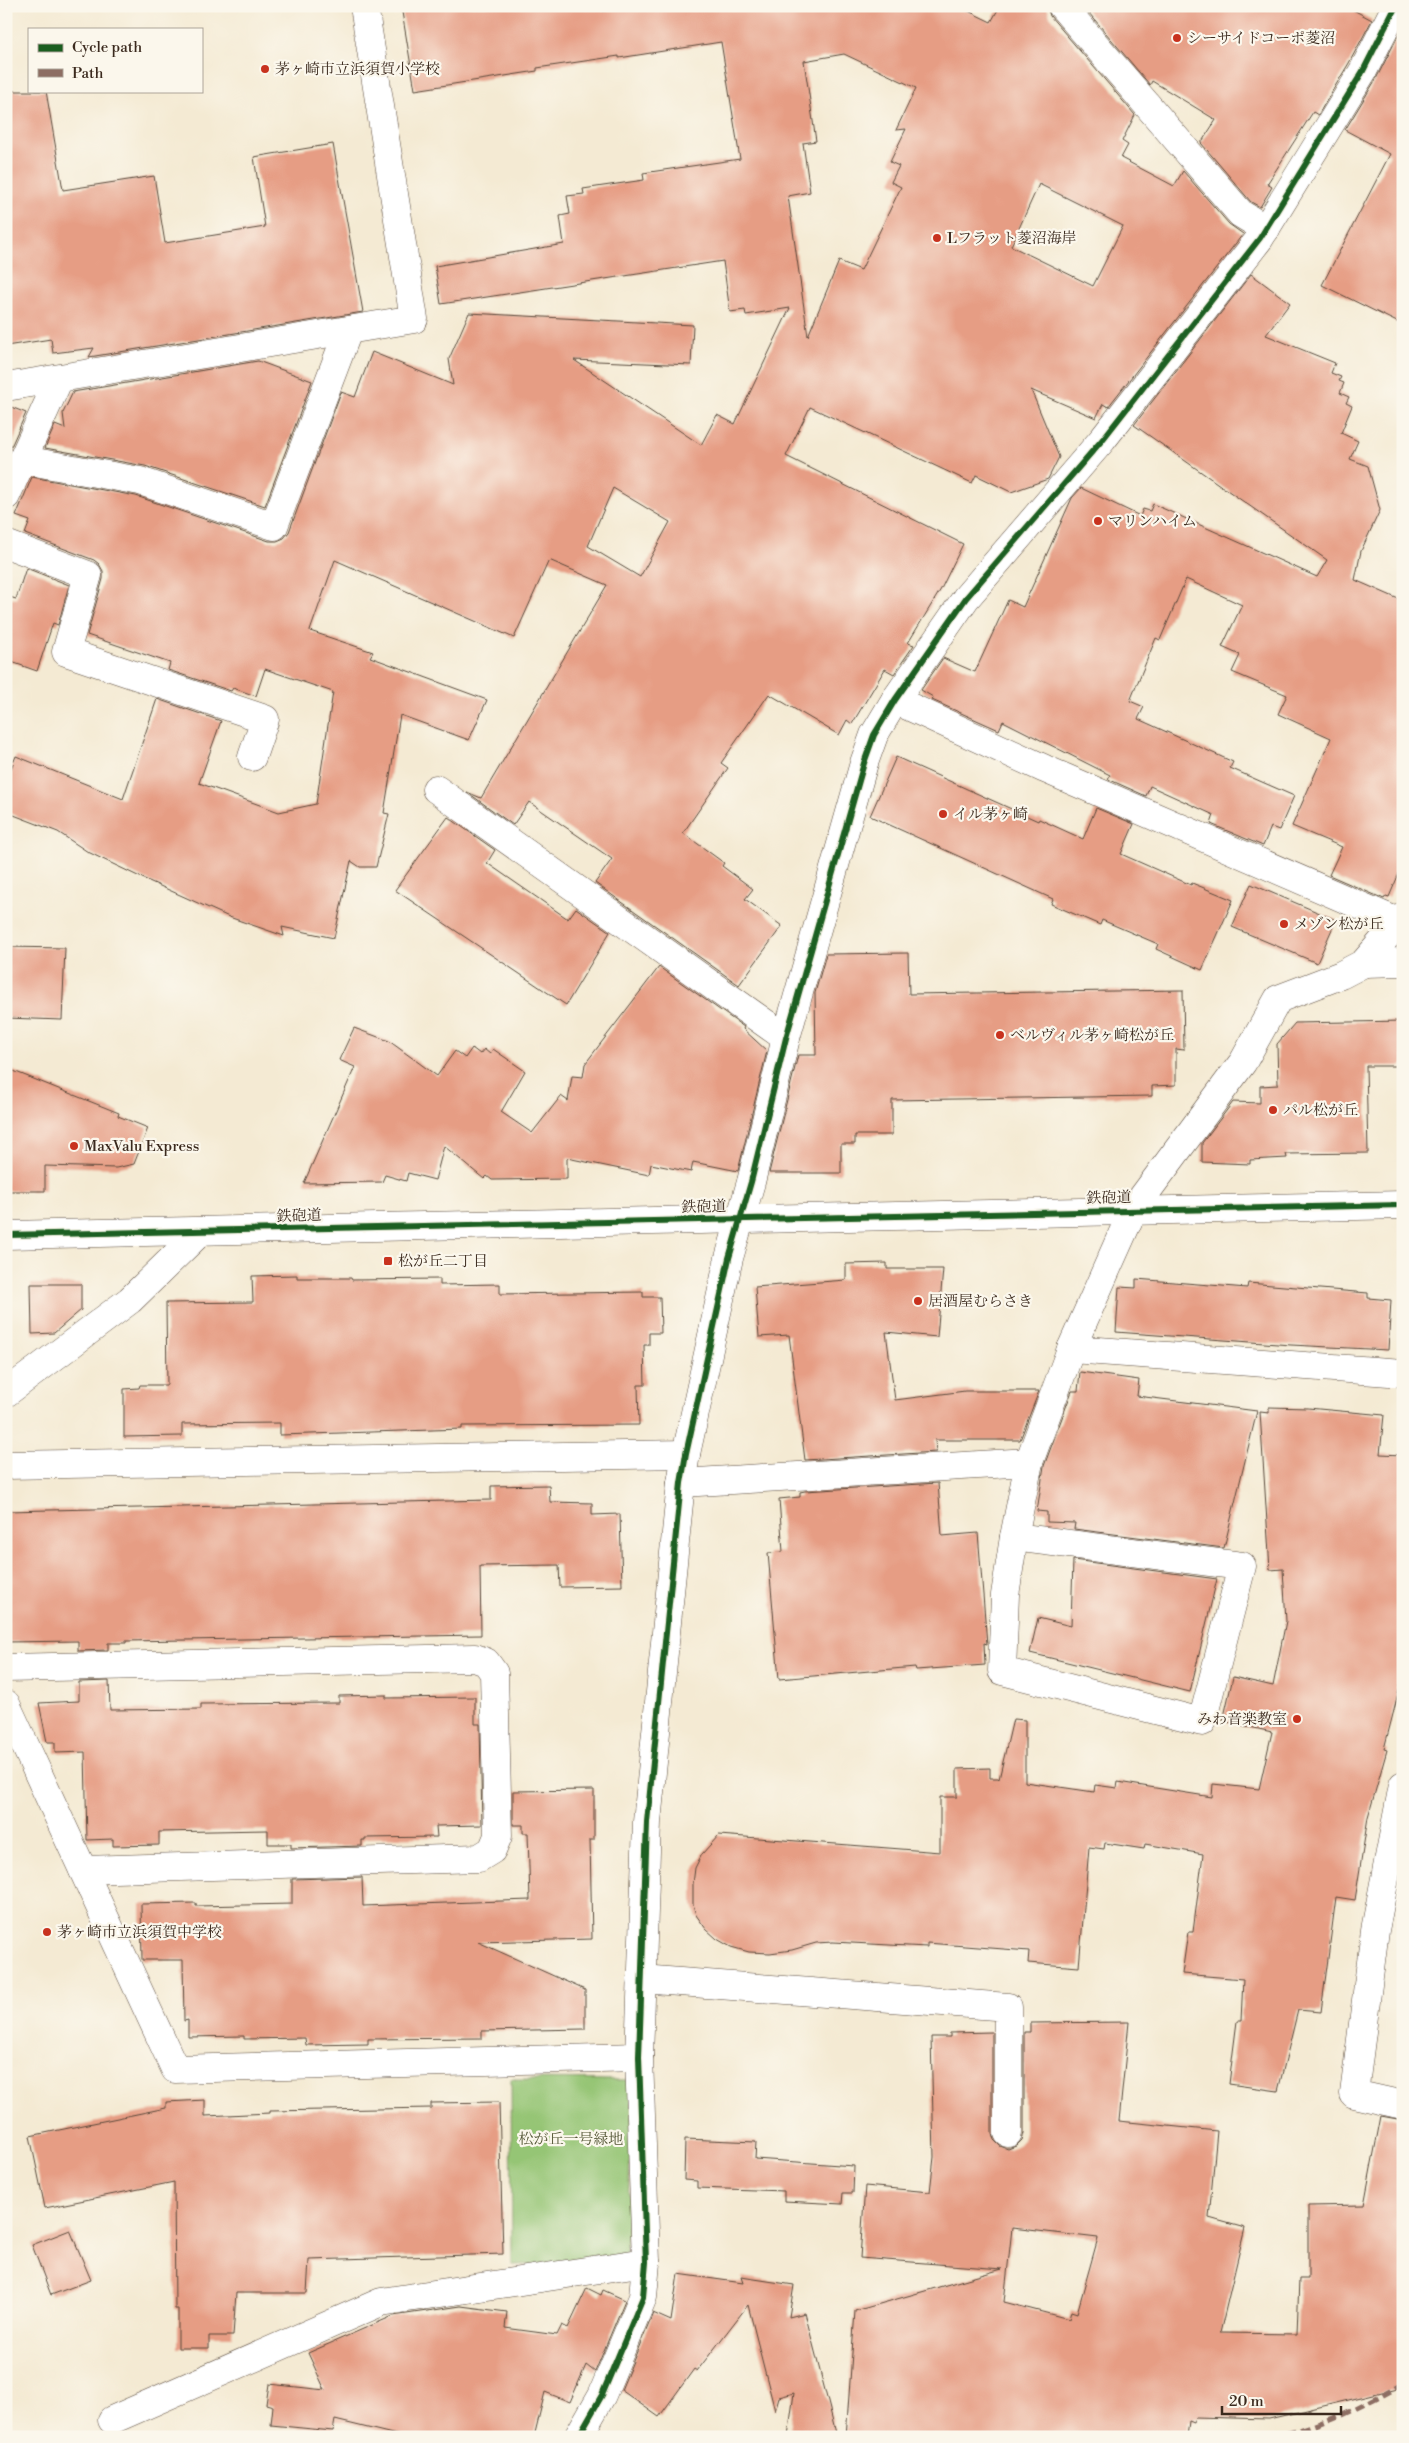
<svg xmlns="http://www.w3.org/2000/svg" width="1409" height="2443" font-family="'Libre Bodoni','Noto Serif JP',serif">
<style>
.green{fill:#95c574;stroke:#687849}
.building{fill:#e69d84;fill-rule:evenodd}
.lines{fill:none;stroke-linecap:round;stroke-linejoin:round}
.minor-casing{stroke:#574739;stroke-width:29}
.minor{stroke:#fff;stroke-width:28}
.quiet{stroke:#8d6e63;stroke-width:5;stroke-dasharray:10 5;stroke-linecap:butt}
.cycleway-casing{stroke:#fbf7ec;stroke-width:9}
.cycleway{stroke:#1b5e20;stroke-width:6}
.poi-dot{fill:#c8321e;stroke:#fbf7ec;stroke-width:2}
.labels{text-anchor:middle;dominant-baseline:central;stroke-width:4.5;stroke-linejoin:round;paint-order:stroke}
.poi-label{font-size:15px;fill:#3b2a1e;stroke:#fbf7ec;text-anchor:start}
.street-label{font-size:15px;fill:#3b2a1e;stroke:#fbf7ec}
.park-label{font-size:15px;fill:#565838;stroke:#fbf7ec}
</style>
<rect width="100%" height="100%" fill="#fbf7ec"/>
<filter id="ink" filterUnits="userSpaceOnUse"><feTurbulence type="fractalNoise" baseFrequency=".02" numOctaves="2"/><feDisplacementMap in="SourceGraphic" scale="10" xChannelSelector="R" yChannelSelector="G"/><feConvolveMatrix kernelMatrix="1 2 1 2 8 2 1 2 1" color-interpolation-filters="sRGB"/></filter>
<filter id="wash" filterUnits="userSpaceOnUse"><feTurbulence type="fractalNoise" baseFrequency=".0096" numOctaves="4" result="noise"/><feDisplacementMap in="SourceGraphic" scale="20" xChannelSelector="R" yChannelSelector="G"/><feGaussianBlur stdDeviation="1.12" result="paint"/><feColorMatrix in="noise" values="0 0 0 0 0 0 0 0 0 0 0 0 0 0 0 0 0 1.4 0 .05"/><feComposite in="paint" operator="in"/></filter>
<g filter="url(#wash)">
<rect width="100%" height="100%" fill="#f4ead3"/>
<polygon class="green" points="511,2079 633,2080 626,2262 512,2265"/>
<g id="blocks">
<g class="building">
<path d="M 401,6 L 602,6 L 603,11 L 635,6 L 958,6 L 991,22 L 1000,6 L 1047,6 L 1050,16 L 1135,115 L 1122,141 L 1128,145 L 1121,158 L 1174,186 L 1183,171 L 1229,224 L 1243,234 L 1108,407 L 1103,404 L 1096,418 L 1031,390 L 1059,457 L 1048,479 L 1011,492 L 976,475 L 972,483 L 810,407 L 786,456 L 963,544 L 941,589 L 908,643 L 914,645 L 894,674 L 885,669 L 852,724 L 847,720 L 839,735 L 769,694 L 721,763 L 728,768 L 683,833 L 724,863 L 722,866 L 753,889 L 745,899 L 782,926 L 739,985 L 595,883 L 612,859 L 529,802 L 513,825 L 467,792 L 481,798 L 607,585 L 549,560 L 514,638 L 335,560 L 310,631 L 373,652 L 370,657 L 487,700 L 469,740 L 400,715 L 384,813 L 389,814 L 376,867 L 360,867 L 351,861 L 334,938 L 282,927 L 284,936 L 229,917 L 140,877 L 88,852 L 58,832 L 6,812 L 6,781 L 16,756 L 123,799 L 157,699 L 221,721 L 199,783 L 279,812 L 316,804 L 333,692 L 265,669 L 256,696 L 233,688 L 231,691 L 168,670 L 170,663 L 167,662 L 87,635 L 103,579 L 103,571 L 99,564 L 94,560 L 25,534 L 30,521 L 16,516 L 32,477 L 136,496 L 269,541 L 277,541 L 284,538 L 289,532 L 341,392 L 355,397 L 372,352 L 453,385 L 449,359 L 469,313 L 693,325 L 691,365 L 574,360 L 701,445 L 717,415 L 735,424 L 790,308 L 746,315 L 745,310 L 730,312 L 723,261 L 441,304 L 435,266 L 564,244 L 560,216 L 570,214 L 567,196 L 584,194 L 583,189 L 644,180 L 643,173 L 740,159 L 721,42 L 619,58 L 619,56 L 537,68 L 537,71 L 415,90 ZM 844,54 L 916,88 L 896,130 L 906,129 L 890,162 L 899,166 L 891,182 L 901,187 L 861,270 L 839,261 L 808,336 L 788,196 L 810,192 L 803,143 L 816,141 L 804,61 ZM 1039,184 L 1123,226 L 1093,286 L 1011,246 ZM 613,488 L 670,522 L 640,577 L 588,546 Z"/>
<polygon points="1083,6 1346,6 1372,20 1349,63 1318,115 1313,112 1267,184 1272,187 1260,207 1251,202 1201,143 1216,120 1152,81 1150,85"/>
<polygon points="1399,34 1403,36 1403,325 1322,285 1390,154 1345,130 1376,79"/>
<polygon points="6,91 46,91 63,190 154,176 165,243 265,227 254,157 333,144 363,312 89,357 94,348 53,353 51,339 6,346"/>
<polygon points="1251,274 1290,303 1266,335 1335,363 1331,373 1341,377 1339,381 1344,383 1340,393 1349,397 1346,403 1352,406 1341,433 1358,441 1350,459 1368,466 1380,510 1361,551 1355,580 1403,601 1403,864 1389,897 1386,896 1384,899 1329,875 1342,847 1292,826 1331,738 1278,714 1287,695 1232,672 1240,655 1222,647 1242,605 1186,579 1160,640 1156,638 1130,701 1144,707 1138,719 1233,762 1230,768 1294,796 1279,830 1271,827 1263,846 1211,824 1214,815 1150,786 1146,796 1108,779 1110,775 1003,721 999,730 932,700 933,697 921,690 943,658 975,672 1008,600 1023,607 1072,498 1081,488 1140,516 1143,509 1150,511 1153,504 1317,577 1327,560 1134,425"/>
<polygon points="258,361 312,381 265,506 145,466 45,448 55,425 65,429 63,413 73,392"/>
<polygon points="6,405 26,413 9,451 6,450"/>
<polygon points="26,568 69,585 58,625 53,623 37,671 6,660 6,596 16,599"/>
<polygon points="896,757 1038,821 1039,819 1083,839 1096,808 1134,824 1121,854 1191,885 1192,883 1233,900 1202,970 1156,949 1158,944 1102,920 1100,925 1051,904 1053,899 870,816"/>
<polygon points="448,817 495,850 487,863 568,919 576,908 610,932 566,1005 395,890"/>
<polygon points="1251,884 1336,920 1317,963 1232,927"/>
<polygon points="6,947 65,948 62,1020 6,1018"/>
<polygon points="908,953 909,994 1183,990 1184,1050 1176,1049 1176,1085 1152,1086 1152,1096 892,1100 892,1135 855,1135 855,1144 841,1144 841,1173 769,1173 798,1055 816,1055 815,993 826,954"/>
<polygon points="659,967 744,1027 743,1029 767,1051 738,1171 693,1162 691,1172 651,1164 649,1175 567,1158 567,1179 492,1180 487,1176 484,1179 444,1146 435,1180 408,1173 406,1181 385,1175 382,1182 304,1183 355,1067 339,1060 354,1028 389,1041 437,1076 455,1051 465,1058 472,1048 480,1054 484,1049 490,1054 493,1049 525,1071 501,1112 532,1133 561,1096 568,1101 572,1076 583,1077 585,1064"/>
<polygon points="1403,1021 1403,1066 1366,1066 1368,1153 1286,1154 1287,1158 1250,1160 1250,1164 1202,1162 1202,1143 1233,1102 1260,1103 1260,1086 1278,1085 1277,1044 1295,1023"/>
<polygon points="6,1068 119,1113 118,1116 148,1128 134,1164 116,1168 45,1166 45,1191 6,1191"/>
<polygon points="887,1263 887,1269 943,1269 937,1337 886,1332 895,1400 965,1391 1039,1391 1020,1440 935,1440 936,1452 805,1460 789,1335 759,1337 755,1287 846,1280 846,1264"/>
<polygon points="297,1275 297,1278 351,1278 352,1280 440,1279 440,1285 500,1284 500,1294 643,1292 643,1297 660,1297 661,1333 649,1333 649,1345 644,1345 645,1385 638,1385 639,1425 462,1426 462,1429 280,1435 280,1423 182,1424 182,1436 124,1437 124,1389 139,1388 140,1385 167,1385 166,1303 253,1302 252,1276"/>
<polygon points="1136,1279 1247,1288 1248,1283 1368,1293 1368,1298 1391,1300 1388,1350 1291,1345 1116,1332 1119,1287 1136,1288"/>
<polygon points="31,1284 81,1284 81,1310 54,1333 32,1334"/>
<polygon points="1080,1372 1139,1380 1137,1396 1257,1411 1224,1548 1074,1529 1075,1523 1047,1522 1047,1512 1037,1511 1044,1466 1072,1391 1078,1391"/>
<polygon points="1269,1407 1308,1408 1384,1415 1380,1454 1403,1455 1403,1675 1384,1749 1387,1750 1368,1817 1355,1900 1336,1897 1321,2012 1298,2010 1278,2091 1229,2084 1237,2021 1241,2021 1243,1979 1182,1974 1188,1932 1193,1932 1203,1854 1145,1844 1144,1849 1105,1843 1104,1849 1089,1847 1079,1967 1028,1963 1029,1951 927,1943 927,1947 833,1942 816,1943 792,1950 770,1953 749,1952 731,1947 717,1939 706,1929 696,1915 693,1905 693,1884 695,1868 702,1854 719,1835 940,1852 940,1797 957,1797 957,1769 990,1768 990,1778 998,1778 999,1779 1013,1719 1025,1720 1025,1782 1094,1792 1095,1785 1117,1788 1118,1782 1212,1797 1213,1784 1259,1789 1272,1732 1223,1721 1233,1677 1273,1686 1286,1621 1283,1569 1270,1570 1260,1412 1269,1413"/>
<polygon points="938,1483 942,1536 978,1533 987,1644 984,1643 985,1665 916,1670 915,1667 779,1679 768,1553 783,1552 779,1499 800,1497 800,1492 805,1491"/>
<polygon points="549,1485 550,1502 592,1503 592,1515 620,1514 622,1586 560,1587 559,1565 480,1566 481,1635 126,1641 126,1643 108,1643 108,1650 78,1651 78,1641 6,1642 6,1511 491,1500 491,1486"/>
<polygon points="1073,1560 1217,1579 1190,1692 1030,1653 1038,1618 1071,1626"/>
<polygon points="109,1681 110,1710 201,1709 201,1704 339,1703 339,1696 386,1695 386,1698 475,1697 475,1724 480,1724 482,1825 436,1826 437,1837 365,1838 365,1840 362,1840 362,1846 291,1848 291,1844 268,1844 268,1830 159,1832 159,1845 113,1846 113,1839 87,1840 85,1752 55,1753 55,1742 47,1742 39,1703 79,1701 79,1682"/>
<polygon points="594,1790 594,1840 590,1840 592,1939 478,1942 585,1990 585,2029 482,2031 482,2038 368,2039 368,2044 306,2045 305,2038 244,2039 244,2036 188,2037 188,2020 184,2021 183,1960 142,1960 141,1904 196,1903 196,1906 292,1904 292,1879 362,1877 363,1906 530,1900 528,1833 523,1833 523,1825 513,1825 513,1791"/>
<path d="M 1129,2022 L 1119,2121 L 1217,2131 L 1209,2218 L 1245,2228 L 1220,2333 L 1297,2334 L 1299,2279 L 1308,2279 L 1308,2206 L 1364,2205 L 1381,2116 L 1403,2120 L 1403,2387 L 1269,2419 L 1195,2417 L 1193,2423 L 1188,2421 L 1186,2437 L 846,2437 L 855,2311 L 1002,2269 L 860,2258 L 865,2186 L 930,2192 L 934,2157 L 931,2037 L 950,2037 L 950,2033 L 992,2032 L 992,2133 L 994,2140 L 1000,2146 L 1008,2149 L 1016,2146 L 1022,2140 L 1024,2133 L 1024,2032 L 1030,2032 L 1030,2023 ZM 1012,2228 L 1098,2238 L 1077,2313 L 1071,2311 L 1069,2319 L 1004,2302 Z"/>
<polygon points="205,2100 205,2116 270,2113 270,2111 431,2108 431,2103 499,2102 503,2254 309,2260 307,2293 236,2293 233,2336 209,2336 209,2348 178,2348 178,2309 175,2309 174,2182 45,2208 30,2136 166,2108 166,2102"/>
<polygon points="685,2139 756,2142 755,2159 854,2166 853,2193 843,2193 842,2204 784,2201 784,2191 697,2188 697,2181 684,2180"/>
<polygon points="70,2230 91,2280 51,2295 32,2245"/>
<polygon points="678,2274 743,2283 741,2277 794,2285 789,2317 805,2313 837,2437 788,2437 794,2393 779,2397 775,2411 748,2305 697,2371 694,2369 659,2417 621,2390 653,2313 671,2321"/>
<polygon points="587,2288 601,2295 603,2290 625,2300 595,2372 586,2365 570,2402 545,2392 534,2437 405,2437 335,2420 333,2431 271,2425 273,2406 266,2404 269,2384 325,2390 308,2353 393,2316 461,2306 507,2312 505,2328 557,2335 562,2325 568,2328"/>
</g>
</g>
</g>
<g filter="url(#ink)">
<use href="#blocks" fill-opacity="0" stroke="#574739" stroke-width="1"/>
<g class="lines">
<g class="minor-casing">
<g id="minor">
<polyline points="1062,6 1241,214 1266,229"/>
<polyline points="6,387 414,319 364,6"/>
<polyline points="24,460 140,481 274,526 348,331"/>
<polyline points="6,496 59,379"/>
<polyline points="6,544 88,575 66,652 265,719 252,757"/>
<polyline points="895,700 1045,769 1398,922"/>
<polyline points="436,789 786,1038"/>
<polyline points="1364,963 1403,962"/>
<polyline points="6,1235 1403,1205"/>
<polyline points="1071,1349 1403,1373"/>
<polyline points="6,1393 130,1300 200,1232"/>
<polyline points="6,1465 686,1454"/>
<polyline points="681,1483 1029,1462 1071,1349 1133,1210 1243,1062 1278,999 1341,975 1364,963 1403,917"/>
<polygon points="1014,1537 1242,1566 1202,1722 1002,1671 1005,1595"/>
<polyline points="1014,1537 1029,1462"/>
<polyline points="6,1668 475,1658 486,1662 494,1673 498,1836 492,1850 479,1858 83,1870"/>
<polyline points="6,1704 175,2069 639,2057"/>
<polyline points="1403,1785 1375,1930 1354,2094 1403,2105"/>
<polyline points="641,1979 1008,2007 1008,2133"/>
<polyline points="112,2420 381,2302 646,2262"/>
<polyline points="578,2437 602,2395 643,2297 646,2262 639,2057 647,1822 681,1483 686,1454 729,1258 751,1182 786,1038 864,763 874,735 895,700 966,598 1103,439 1260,238 1363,71 1396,6"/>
</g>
</g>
<use href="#minor" class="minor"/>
<path class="quiet" d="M 1271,2437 C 1317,2428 1362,2407 1403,2383"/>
<g class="cycleway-casing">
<g id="cycleway">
<polyline points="6,1235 1403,1205"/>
<polyline points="578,2437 602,2395 643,2297 646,2262 639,2057 647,1822 681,1483 686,1454 729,1258 751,1182 786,1038 864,763 874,735 895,700 966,598 1103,439 1260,238 1363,71 1396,6"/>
</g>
</g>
<use href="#cycleway" class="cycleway"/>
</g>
</g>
<g class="poi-dot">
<circle cx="1177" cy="38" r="5"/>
<circle cx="265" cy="69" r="5"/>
<circle cx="937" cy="238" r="5"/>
<circle cx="1098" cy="521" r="5"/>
<circle cx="943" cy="814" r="5"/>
<circle cx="1284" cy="924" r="5"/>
<circle cx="1000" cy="1035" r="5"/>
<circle cx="1273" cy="1110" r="5"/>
<circle cx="74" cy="1146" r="5"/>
<rect x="383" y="1256" width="10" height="10" rx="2.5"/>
<circle cx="918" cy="1301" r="5"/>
<circle cx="1297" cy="1719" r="5"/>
<circle cx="47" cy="1932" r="5"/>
</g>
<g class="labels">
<g class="poi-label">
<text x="1187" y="38">シーサイドコーポ菱沼</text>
<text x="275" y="69">茅ヶ崎市立浜須賀小学校</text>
<text x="947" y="238">Lフラット菱沼海岸</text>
<text x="1108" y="521">マリンハイム</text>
<text x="953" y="814">イル茅ヶ崎</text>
<text x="1294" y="924">メゾン松が丘</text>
<text x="1010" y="1035">ベルヴィル茅ヶ崎松が丘</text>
<text x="1283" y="1110">パル松が丘</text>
<text x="84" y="1146">MaxValu Express</text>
<text x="398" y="1261">松が丘二丁目</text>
<text x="928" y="1301">居酒屋むらさき</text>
<text x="1287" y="1719" text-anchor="end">みわ音楽教室</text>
<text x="57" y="1932">茅ヶ崎市立浜須賀中学校</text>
</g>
<g class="street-label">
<text transform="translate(1109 1198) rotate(-1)">鉄砲道</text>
<text transform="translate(704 1207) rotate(-1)">鉄砲道</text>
<text transform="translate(299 1216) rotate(-2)">鉄砲道</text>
</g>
<g class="park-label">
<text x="571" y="2139">松が丘一号緑地</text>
</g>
</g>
<rect width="1409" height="2443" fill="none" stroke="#fbf7ec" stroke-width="25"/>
<rect x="28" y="28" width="175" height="65" fill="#fbf7ec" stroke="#aea59a"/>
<rect x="38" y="44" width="25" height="8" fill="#1b5e20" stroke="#aea59a"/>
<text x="72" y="52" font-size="15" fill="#3b2a1e">Cycle path</text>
<rect x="38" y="69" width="25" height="8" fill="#8d6e63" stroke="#aea59a"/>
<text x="72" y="78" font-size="15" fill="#3b2a1e">Path</text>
<path d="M1222 2406v8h119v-8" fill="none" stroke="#3b2a1e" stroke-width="2.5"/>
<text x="1229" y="2406" font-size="15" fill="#3b2a1e" stroke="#fbf7ec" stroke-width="4" paint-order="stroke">20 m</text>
</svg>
